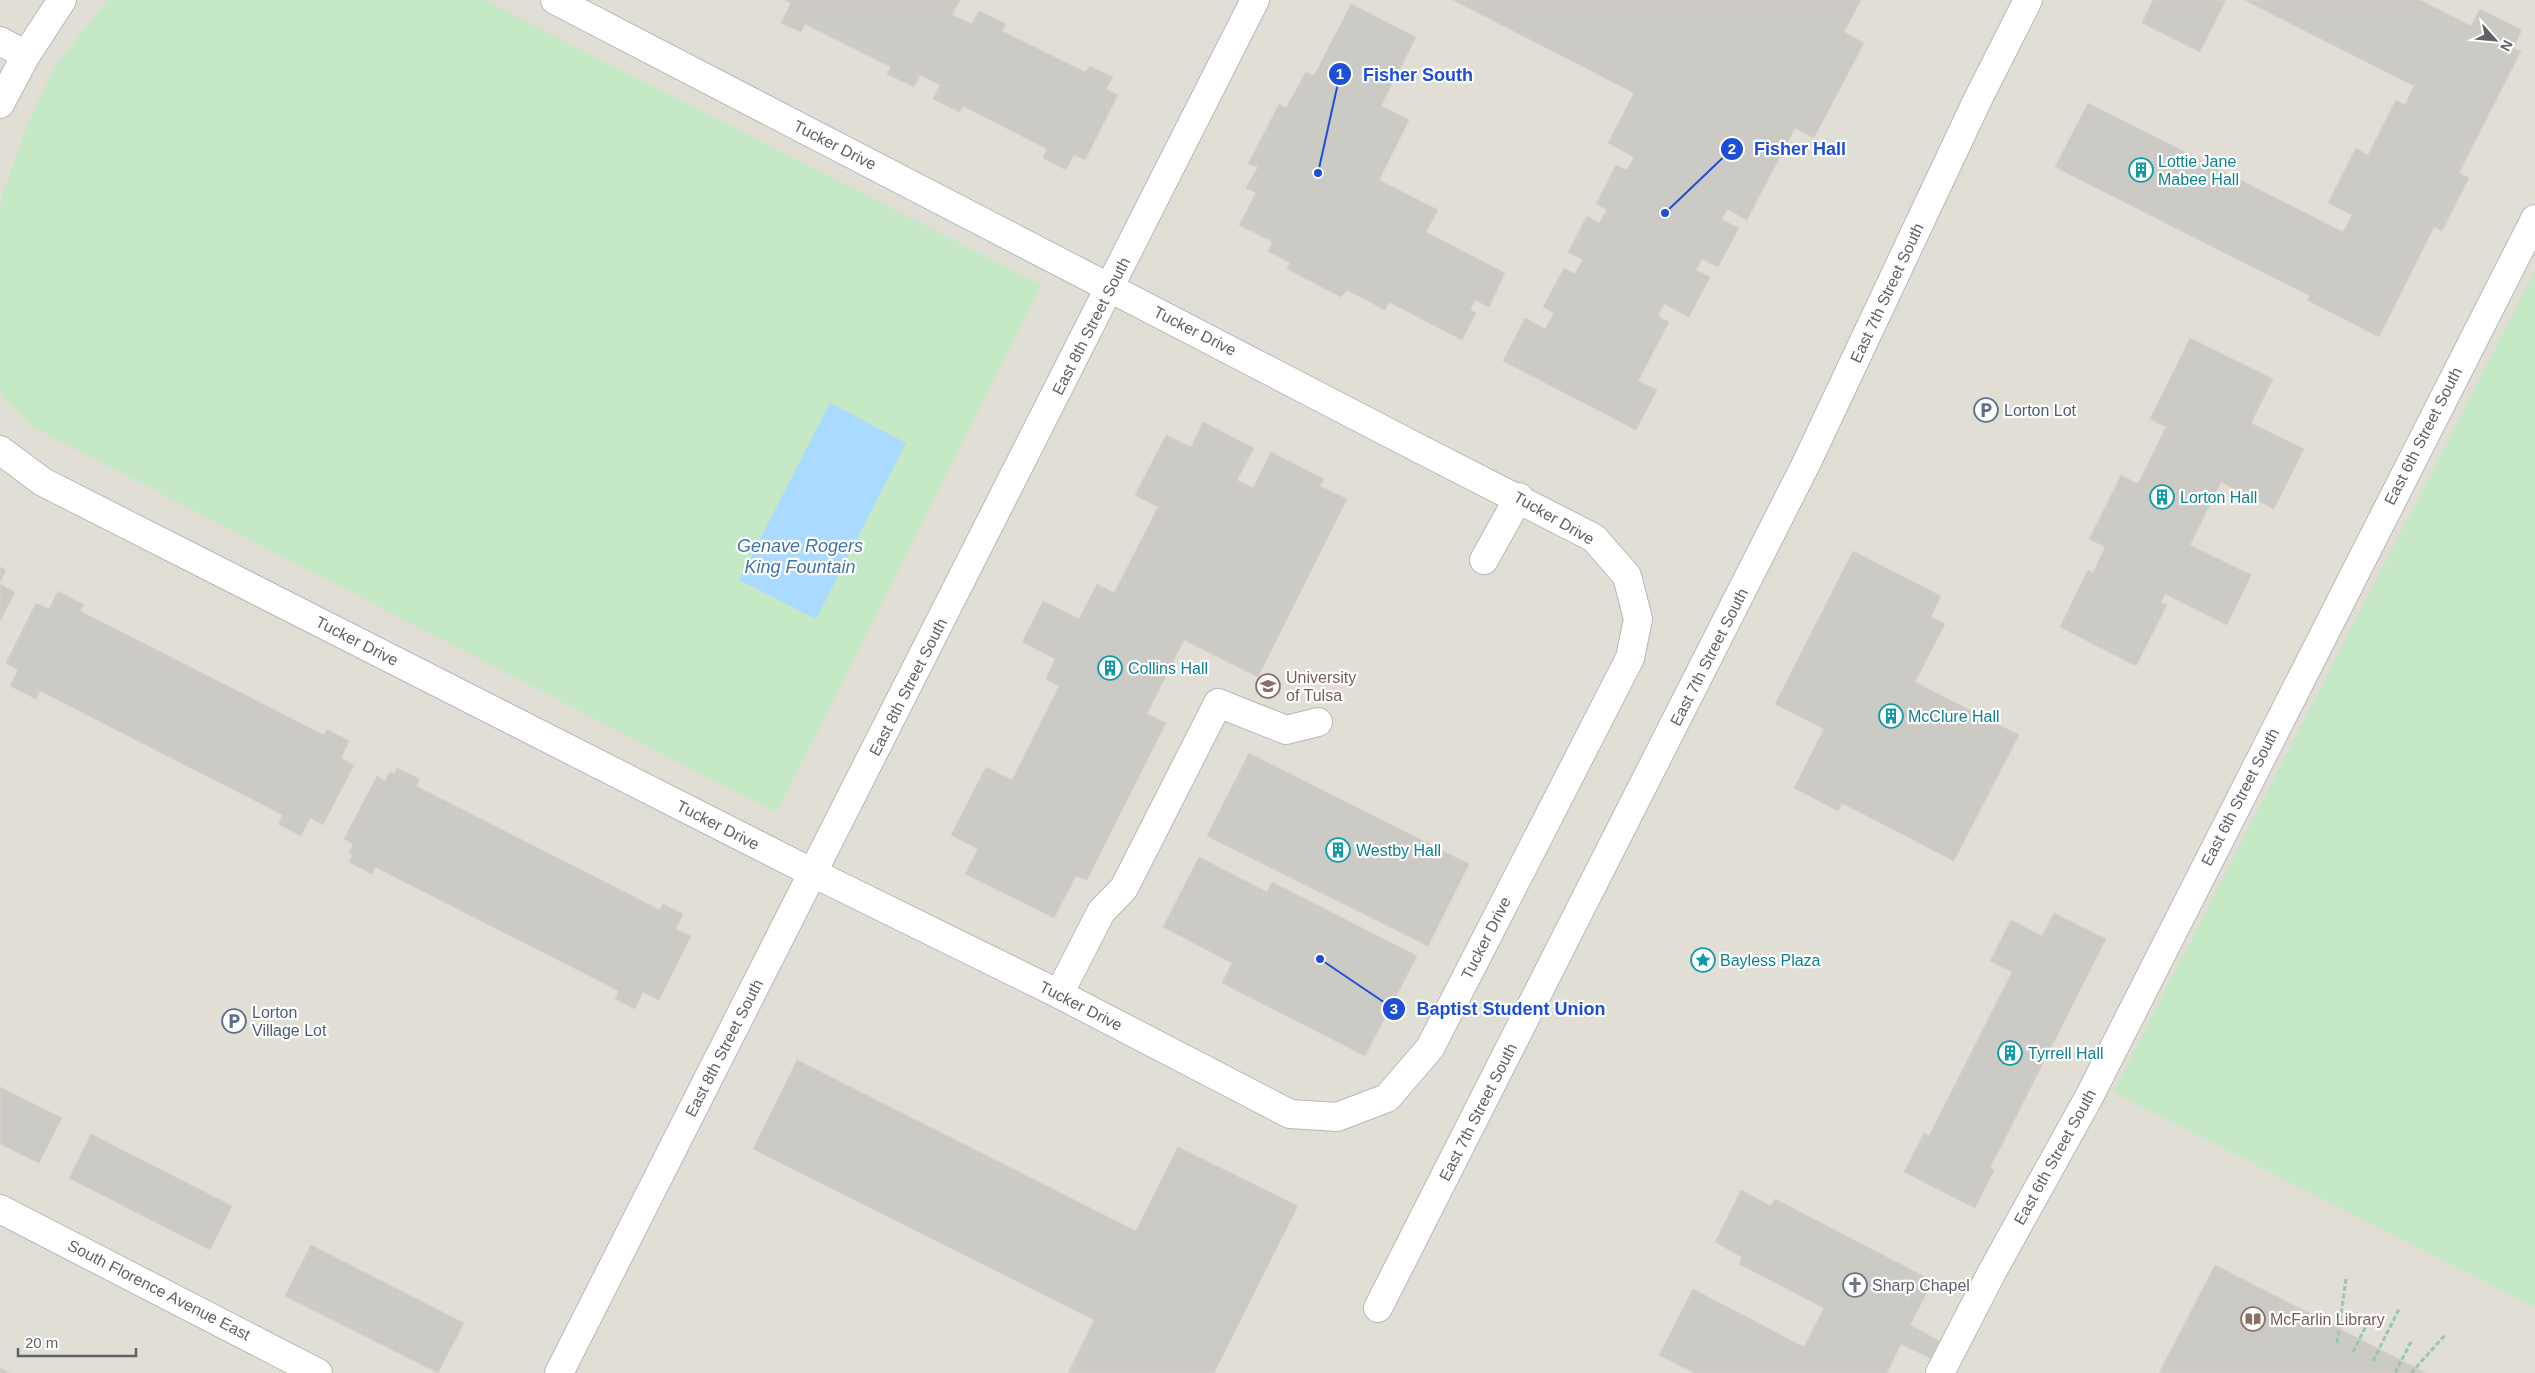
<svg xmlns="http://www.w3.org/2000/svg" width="2535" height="1373" font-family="Helvetica,sans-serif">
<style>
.education{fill:#e1ded6}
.green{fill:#c5e8c5}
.water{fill:#aadaff}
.building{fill:#cccac5;stroke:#d6d1c6}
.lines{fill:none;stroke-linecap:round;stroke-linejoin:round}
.minor-casing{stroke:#b5b8bc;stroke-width:30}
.path{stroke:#9cc7a9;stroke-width:3;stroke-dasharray:5 2.5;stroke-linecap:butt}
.minor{stroke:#fff;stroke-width:28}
.labels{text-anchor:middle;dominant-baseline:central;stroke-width:4.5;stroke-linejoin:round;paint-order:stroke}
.street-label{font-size:16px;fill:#5f6368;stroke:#fff}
.culture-label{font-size:16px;fill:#0d838f;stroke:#fff;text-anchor:start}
.service-label{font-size:16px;fill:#4e5e75;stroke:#fff;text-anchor:start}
.education-label{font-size:16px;fill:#785e54;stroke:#fff;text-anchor:start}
.worship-label{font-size:16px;fill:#5b616d;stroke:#fff;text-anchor:start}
.water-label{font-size:18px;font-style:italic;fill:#4174aa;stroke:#fff}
.leader{fill:none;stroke:#1d4ed8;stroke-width:2}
.callout-dot{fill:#1d4ed8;stroke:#fff;stroke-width:2}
.mark-label{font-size:15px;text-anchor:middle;font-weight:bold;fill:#fff}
.callout-label{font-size:18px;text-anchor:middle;font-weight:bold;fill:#1d4ed8;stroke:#fff;stroke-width:4.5;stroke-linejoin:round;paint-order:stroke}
</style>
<rect width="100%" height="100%" fill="#f1efe8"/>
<rect class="education" x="0" y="0" width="2535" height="1373"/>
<g class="green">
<polygon points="107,0 484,0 1042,285 776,813 33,427 4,398 0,388 0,209 2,196 28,124 53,70"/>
<polygon points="2535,271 2535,1307 2113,1092"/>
</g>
<polygon class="water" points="830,403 906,443 816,619 739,580"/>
<g class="building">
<polygon points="784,0 960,0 952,15 972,24 979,11 1006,24 1002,31 1085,72 1090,66 1113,77 1106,89 1118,95 1085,160 1074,155 1066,170 1043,158 1047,149 963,106 960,112 933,99 940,85 920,75 914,87 887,74 891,67 805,24 801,32 781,23 791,3"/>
<polygon points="1453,0 1861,0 1844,32 1864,43 1814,138 1795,128 1747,220 1727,209 1722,220 1739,228 1718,267 1702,259 1696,270 1710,277 1689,317 1664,304 1658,316 1669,322 1638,381 1657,390 1636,430 1503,361 1525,318 1545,329 1554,313 1543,307 1564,268 1575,274 1583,260 1568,252 1587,216 1599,223 1607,210 1596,204 1616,165 1627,170 1634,157 1608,143 1634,93"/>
<polygon points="2153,0 2226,0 2200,52 2142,23"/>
<polygon points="2244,0 2420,0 2471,26 2480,9 2522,30 2513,48 2521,51 2459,173 2469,178 2442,231 2434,227 2379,337 2307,300 2310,296 2055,167 2088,103 2343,232 2352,215 2328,203 2356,148 2368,155 2396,100 2405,105 2414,86"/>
<polygon points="1351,4 1416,37 1381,106 1409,120 1379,180 1438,210 1426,232 1505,273 1489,307 1475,300 1470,310 1476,313 1462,340 1389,302 1385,310 1347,290 1341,297 1287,269 1290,263 1268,251 1273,242 1239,225 1256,193 1246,188 1258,167 1248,164 1279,104 1286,108 1306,72 1314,76"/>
<polygon points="2190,338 2273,379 2251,423 2304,449 2274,509 2221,482 2190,545 2251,575 2227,625 2165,594 2161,602 2167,605 2136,666 2060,627 2088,570 2093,573 2105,547 2089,539 2121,475 2138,484 2166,427 2150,419"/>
<polygon points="1203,422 1254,448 1237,480 1253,488 1271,452 1324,479 1320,486 1347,499 1258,677 1184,640 1147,714 1166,723 1087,880 1076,876 1054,918 965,874 978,849 951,835 986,767 1012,780 1059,686 1046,679 1055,659 1022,642 1043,601 1079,619 1097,584 1114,593 1158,507 1135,495 1166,435 1191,447"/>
<polygon points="1853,551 1941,596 1931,617 1945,624 1915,682 2019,735 1954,861 1842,803 1838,811 1794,788 1824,729 1775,704"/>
<polygon points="0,567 6,570 0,582"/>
<polygon points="0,584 15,592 0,621"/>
<polygon points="58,591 84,605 80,611 324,735 327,729 349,741 341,758 354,765 323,825 310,818 301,836 278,824 283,815 40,691 36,699 10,686 18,670 6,663 36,603 49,609"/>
<polygon points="1249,753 1469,864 1428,946 1207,836"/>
<polygon points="397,768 420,779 416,786 660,910 663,904 683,914 676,929 691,936 659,1000 643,992 635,1009 615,999 619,991 375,867 372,874 349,862 353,855 349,853 353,844 344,839 377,776 385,781 390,772 394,774"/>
<polygon points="1199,857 1267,892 1272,882 1417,956 1365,1056 1222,983 1232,963 1163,927"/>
<polygon points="2054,913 2106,939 1990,1168 1994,1170 1975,1208 1904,1172 1924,1133 1929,1136 2012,972 1990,961 2011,920 2042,936"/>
<polygon points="797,1060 1136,1231 1178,1147 1298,1206 1214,1373 1068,1373 1094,1320 753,1149"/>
<polygon points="0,1087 62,1118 39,1163 0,1144"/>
<polygon points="91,1134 232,1206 210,1250 69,1178"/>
<polygon points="1741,1190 1771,1206 1775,1199 1933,1281 1910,1325 1941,1342 1932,1359 1901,1344 1887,1373 1694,1373 1659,1355 1693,1289 1804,1347 1824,1308 1739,1264 1742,1257 1715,1242"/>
<polygon points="311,1245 464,1323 438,1373 285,1296"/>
<polygon points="2215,1265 2426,1373 2159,1373"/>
<polygon points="0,1368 10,1373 0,1373"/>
</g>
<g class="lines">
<g class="minor-casing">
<g id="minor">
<polyline points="0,41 26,55"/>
<polyline points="0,104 26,55 62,0"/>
<polyline points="0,450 43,482 813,873 1059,994 1290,1114 1337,1117 1387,1098 1430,1048 1630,658 1638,619 1627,576 1594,538 1420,449 555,0"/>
<polyline points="1484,560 1519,497"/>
<polyline points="1059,994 1101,912 1124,888 1218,703 1286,730 1318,722"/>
<polyline points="0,1209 318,1373"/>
<polyline points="1378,1308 1806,464 1977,101 2028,0"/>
<polyline points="559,1373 1255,0"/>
<polyline points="1940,1373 1992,1272 2089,1097 2535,219"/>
</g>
</g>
<g class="path">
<polyline points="2337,1343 2346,1279"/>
<polyline points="2353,1352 2370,1318"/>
<polyline points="2373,1361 2399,1309"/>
<polyline points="2395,1373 2412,1340"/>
<polyline points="2411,1373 2446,1334"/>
</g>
<use href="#minor" class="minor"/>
</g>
<defs>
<g id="building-ring" transform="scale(1.25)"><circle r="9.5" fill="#fff" stroke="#0f9aa8" stroke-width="1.5"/><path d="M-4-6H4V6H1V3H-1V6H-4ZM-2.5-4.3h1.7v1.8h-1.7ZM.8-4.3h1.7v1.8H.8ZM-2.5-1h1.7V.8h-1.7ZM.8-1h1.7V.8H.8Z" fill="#0f9aa8"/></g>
<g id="parking-ring" transform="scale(1.25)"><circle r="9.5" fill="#fff" stroke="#5c6f8a" stroke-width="1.5"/><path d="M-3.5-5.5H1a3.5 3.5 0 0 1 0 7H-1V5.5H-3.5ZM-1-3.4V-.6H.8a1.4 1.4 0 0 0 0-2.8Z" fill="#5c6f8a"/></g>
<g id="university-ring" transform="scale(1.25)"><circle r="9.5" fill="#fff" stroke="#8d6e63" stroke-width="1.5"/><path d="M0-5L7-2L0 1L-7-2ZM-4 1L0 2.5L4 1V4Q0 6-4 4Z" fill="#8d6e63"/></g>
<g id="sight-ring" transform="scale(1.25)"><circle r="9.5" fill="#fff" stroke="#0f9aa8" stroke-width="1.5"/><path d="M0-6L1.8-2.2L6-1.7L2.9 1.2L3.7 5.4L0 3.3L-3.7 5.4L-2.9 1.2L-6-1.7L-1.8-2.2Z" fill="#0f9aa8"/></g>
<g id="church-ring" transform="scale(1.25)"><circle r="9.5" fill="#fff" stroke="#6b7280" stroke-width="1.5"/><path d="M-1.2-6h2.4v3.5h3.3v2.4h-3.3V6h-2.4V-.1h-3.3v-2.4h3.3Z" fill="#6b7280"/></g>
<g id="library-ring" transform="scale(1.25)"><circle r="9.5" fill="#fff" stroke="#8d6e63" stroke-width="1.5"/><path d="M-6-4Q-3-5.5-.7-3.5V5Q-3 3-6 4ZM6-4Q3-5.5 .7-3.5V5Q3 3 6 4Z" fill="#8d6e63"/></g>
</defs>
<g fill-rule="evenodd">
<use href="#building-ring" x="2141" y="170"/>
<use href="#parking-ring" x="1986" y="410"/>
<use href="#building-ring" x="2162" y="497"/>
<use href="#building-ring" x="1110" y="668"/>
<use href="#university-ring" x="1268" y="686"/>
<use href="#building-ring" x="1891" y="716"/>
<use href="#building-ring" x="1338" y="850"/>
<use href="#sight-ring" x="1703" y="960"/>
<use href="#parking-ring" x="234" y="1021"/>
<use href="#building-ring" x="2010" y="1053"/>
<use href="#church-ring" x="1855" y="1285"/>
<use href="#library-ring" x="2253" y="1319"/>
</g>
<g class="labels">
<g class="street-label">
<text transform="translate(835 145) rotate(27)">Tucker Drive</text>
<text transform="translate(1887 293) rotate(-65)">East 7th Street South</text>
<text transform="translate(1091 326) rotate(-63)">East 8th Street South</text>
<text transform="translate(1195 331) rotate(27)">Tucker Drive</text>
<text transform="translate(2423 436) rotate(-63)">East 6th Street South</text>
<text transform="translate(1554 518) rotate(30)">Tucker Drive</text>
<text transform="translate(357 641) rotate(27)">Tucker Drive</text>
<text transform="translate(1709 657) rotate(-63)">East 7th Street South</text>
<text transform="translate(908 687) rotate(-63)">East 8th Street South</text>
<text transform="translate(2240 797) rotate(-63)">East 6th Street South</text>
<text transform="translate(718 825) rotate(27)">Tucker Drive</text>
<text transform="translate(1486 938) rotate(-63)">Tucker Drive</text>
<text transform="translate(1081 1006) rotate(27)">Tucker Drive</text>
<text transform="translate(724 1048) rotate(-63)">East 8th Street South</text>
<text transform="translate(1478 1112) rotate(-63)">East 7th Street South</text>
<text transform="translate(2055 1157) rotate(-61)">East 6th Street South</text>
<text transform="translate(159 1290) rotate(27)">South Florence Avenue East</text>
</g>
<g class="culture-label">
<text x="2158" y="161">Lottie Jane<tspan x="2158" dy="18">Mabee Hall</tspan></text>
<text x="2180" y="497">Lorton Hall</text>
<text x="1128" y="668">Collins Hall</text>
<text x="1908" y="716">McClure Hall</text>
<text x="1356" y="850">Westby Hall</text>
<text x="1720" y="960">Bayless Plaza</text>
<text x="2028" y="1053">Tyrrell Hall</text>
</g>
<g class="service-label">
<text x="2004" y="410">Lorton Lot</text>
<text x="252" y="1012">Lorton<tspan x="252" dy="18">Village Lot</tspan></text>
</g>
<g class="education-label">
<text x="1286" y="677">University<tspan x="1286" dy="18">of Tulsa</tspan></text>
<text x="2270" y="1319">McFarlin Library</text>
</g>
<g class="worship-label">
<text x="1872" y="1285">Sharp Chapel</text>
</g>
<g class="water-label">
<text x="800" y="546">Genave Rogers<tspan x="800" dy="21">King Fountain</tspan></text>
</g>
</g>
<path class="leader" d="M1318 173L1340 74M1665 213L1732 149M1320 959L1394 1009"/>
<g class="callout-dot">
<circle cx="1318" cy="173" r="5"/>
<circle cx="1665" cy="213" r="5"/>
<circle cx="1320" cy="959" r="5"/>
<circle cx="1340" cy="74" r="12"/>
<circle cx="1732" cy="149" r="12"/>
<circle cx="1394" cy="1009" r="12"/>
</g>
<g class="mark-label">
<text x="1340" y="79">1</text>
<text x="1732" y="154">2</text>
<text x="1394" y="1014">3</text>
</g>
<g class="callout-label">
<text x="1418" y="81">Fisher South</text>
<text x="1800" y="155">Fisher Hall</text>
<text x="1511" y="1015">Baptist Student Union</text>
</g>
<g transform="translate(2495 40) rotate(117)" stroke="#ffffff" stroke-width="4" paint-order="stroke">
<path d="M0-4L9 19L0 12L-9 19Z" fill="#5f6368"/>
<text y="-8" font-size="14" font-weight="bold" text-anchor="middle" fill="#5f6368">N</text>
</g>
<path d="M18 1348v8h118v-8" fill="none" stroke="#5f6368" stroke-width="2.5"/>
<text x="25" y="1348" font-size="15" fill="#5f6368" stroke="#ffffff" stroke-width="4" paint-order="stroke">20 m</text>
</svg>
